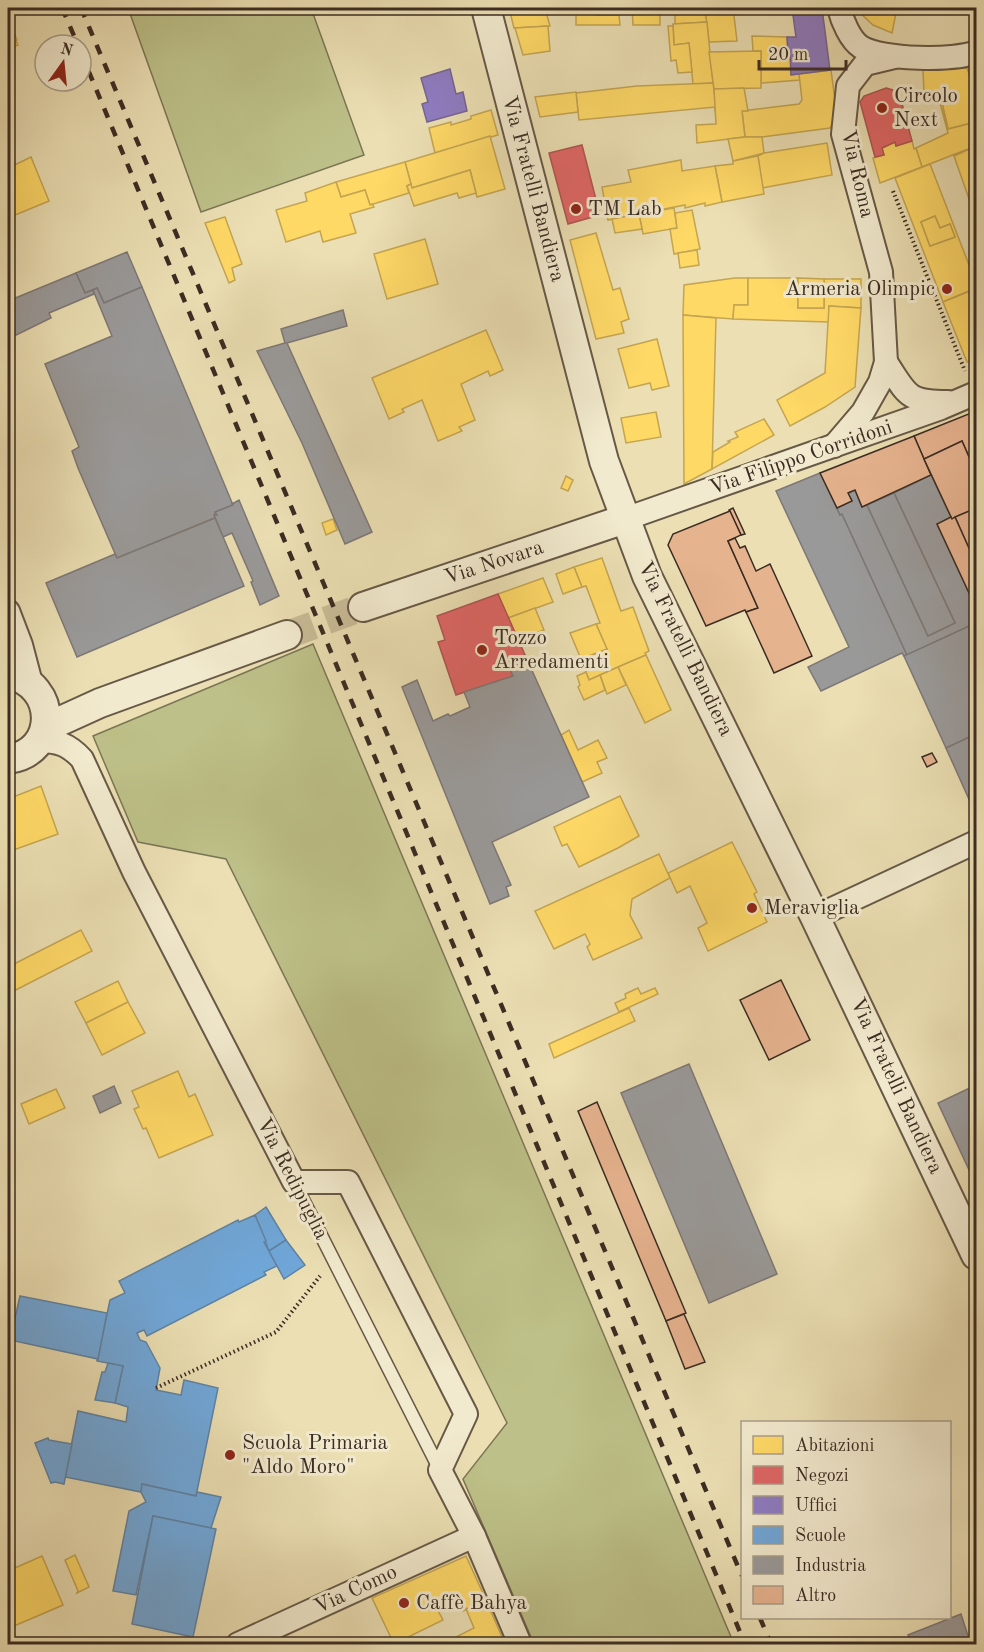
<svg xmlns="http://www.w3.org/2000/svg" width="984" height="1652" font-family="'Old Standard TT',serif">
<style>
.green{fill:#bdc088;stroke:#7c7656;stroke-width:1.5}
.homes{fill:#ffd966;stroke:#c4a552;stroke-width:1.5;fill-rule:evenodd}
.shops{fill:#e06666;stroke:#ae5552;stroke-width:1.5}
.offices{fill:#8e7cc3;stroke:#756493;stroke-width:1.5}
.schools{fill:#6fa8dc;stroke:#5f83a4;stroke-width:1.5}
.industry{fill:#999;stroke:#7d7876;stroke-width:1.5}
.building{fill:#e6b38f;stroke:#3b2c23;stroke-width:1.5}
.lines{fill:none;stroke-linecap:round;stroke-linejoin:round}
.tertiary-tunnel{stroke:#c8bb96;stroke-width:28;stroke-dasharray:28 14;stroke-linecap:butt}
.service-casing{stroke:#675947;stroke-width:15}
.minor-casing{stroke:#675947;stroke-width:26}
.tertiary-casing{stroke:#675947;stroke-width:32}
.path{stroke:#3b2c23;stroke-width:4;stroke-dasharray:1.5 3;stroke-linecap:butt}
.service{stroke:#f2eace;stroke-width:12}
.minor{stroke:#f2eace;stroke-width:22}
.tertiary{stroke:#f2eace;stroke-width:28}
.rail{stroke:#3b2c23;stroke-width:4.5;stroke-dasharray:10 10;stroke-linecap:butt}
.poi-dot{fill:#8f2418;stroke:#f2eace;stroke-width:2}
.labels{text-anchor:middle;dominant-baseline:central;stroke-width:6;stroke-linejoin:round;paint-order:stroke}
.poi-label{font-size:21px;fill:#3b2c23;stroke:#f2eace;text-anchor:start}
.street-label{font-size:21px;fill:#3b2c23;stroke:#f2eace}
</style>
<rect width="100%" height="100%" fill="#ebdfb3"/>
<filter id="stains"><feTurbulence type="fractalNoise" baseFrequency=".00333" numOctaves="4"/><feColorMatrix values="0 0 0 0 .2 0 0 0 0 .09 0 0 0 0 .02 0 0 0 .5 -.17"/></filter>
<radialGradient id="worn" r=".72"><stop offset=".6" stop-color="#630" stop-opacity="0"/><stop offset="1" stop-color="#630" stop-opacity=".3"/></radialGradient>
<g class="green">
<polygon points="128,8 311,8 364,155 201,212"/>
<polygon points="313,644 734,1644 534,1644 463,1479 507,1423 226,859 138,842 93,736"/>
</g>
<g class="homes">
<polygon points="509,8 545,8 550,26 514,28"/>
<polygon points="632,8 660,8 660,25 633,25"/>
<polygon points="675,8 705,8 707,22 675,24"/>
<polygon points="705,8 733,8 737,41 709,42"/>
<polygon points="855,8 897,8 892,33 873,25"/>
<polygon points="970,8 976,8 976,38 975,39"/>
<polygon points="576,9 597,9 596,15 619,15 620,25 576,25"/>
<polygon points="707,22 713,83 693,84 689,43 674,45 673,24"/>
<polygon points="548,26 550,51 523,55 515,28"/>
<polygon points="668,26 673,26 674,45 689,43 692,72 678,73 676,60 671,61"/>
<polygon points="12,28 17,40 16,41 18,45 8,49 8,30"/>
<polygon points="752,36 787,37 788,52 790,52 791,75 799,74 800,80 761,83 761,51 753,51"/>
<polygon points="761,51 761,88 714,89 709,52"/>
<polygon points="976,67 976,94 968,70"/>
<polygon points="967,68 976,94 976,122 948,129 940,94 924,94 923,70"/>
<polygon points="831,70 837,116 830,128 762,137 745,137 742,111 799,104 802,100 799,74"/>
<polygon points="713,83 717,111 715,111 715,107 579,120 576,93 637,86"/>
<polygon points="744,88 748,111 742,111 745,137 697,143 696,125 716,124 714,89"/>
<polygon points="576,92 578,112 540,117 535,97"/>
<polygon points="940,103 942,103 948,129 976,122 976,146 922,167 916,148 948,133"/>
<polygon points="491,110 498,135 435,153 429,128 451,122 451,125 471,119 471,116"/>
<polygon points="490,136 505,189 477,197 470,170 412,188 405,162"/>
<polygon points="745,137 762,137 764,153 733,161 728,139"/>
<polygon points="912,141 914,149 916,148 922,167 880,183 873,158 884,155 882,148 895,142 896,146"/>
<polygon points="827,143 832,175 762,188 758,156 764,153"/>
<polygon points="976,146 976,219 954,156"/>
<polygon points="758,156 764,194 722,202 715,166 733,164 733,161"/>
<polygon points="31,157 49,201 8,218 8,168"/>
<polygon points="681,160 682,171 715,166 722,202 705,206 705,203 685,208 685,205 608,220 602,187 631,182 628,170"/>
<polygon points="405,162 411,184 407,186 409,193 370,205 365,190 341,197 336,182"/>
<path d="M 930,164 L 976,283 L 976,288 L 943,302 L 895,178 ZM 935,216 L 940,228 L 950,224 L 955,237 L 930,246 L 921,222 Z"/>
<polygon points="470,170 476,193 459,198 457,193 414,206 407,186 411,184 412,188"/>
<polygon points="336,182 341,197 365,190 370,205 372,204 374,207 350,214 356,233 323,242 320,231 286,242 276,210 307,201 305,193"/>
<polygon points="674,208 677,228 643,234 639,214"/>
<polygon points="692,210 700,249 674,254 670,229 677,228 675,213"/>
<polygon points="639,214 642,229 615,233 612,219"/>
<polygon points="935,216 940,228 950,224 955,237 930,246 921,222"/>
<polygon points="225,217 242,264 232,268 235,280 229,283 205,223"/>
<polygon points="596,233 613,290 620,288 629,319 621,322 624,333 596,339 570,240"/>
<polygon points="425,239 438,284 387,299 374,254"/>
<polygon points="697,250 699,265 680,268 678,253"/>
<polygon points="735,278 748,278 748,305 734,305 733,319 683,315 684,285"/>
<polygon points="748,278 798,278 798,308 824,308 824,279 861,279 861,308 829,306 829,322 733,319 734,305 748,305"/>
<polygon points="798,278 824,279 824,308 798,308"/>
<polygon points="970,291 976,307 976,358 967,362 943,302"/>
<polygon points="829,306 861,308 855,387 825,407 790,426 777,400 825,373"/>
<polygon points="683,315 716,318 712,469 684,484"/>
<polygon points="486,330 503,370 490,376 488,371 461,384 475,420 459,427 462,431 438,441 422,400 402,409 404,412 389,419 372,378"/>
<polygon points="657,339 669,386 652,390 650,383 629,388 618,349"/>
<polygon points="656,412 661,437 626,443 621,418"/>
<polygon points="764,419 774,435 712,469 713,452 730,442 728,441 738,437 735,432"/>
<polygon points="566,476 573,480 568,491 561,488"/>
<polygon points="333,519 337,530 326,535 322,523"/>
<polygon points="602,558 621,611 633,607 649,651 645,653 646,655 589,680 581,659 607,649 596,624 600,623 586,586 582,587 574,567"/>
<polygon points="574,567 582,587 563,594 556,574"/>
<polygon points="543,578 553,602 508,618 498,594"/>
<polygon points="535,608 544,630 518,640 508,618"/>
<polygon points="596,624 607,649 581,659 570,633"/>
<polygon points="646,655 671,710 645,723 618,667"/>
<polygon points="618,667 626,685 607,694 600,675"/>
<polygon points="586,672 589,680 600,675 605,690 584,700 578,687 580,685 577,676"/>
<polygon points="569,730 578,750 598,740 607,758 597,762 602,773 582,782 561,735"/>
<polygon points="41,786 58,834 8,852 8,799"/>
<polygon points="620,796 639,836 618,848 579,867 567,844 562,846 554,827"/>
<polygon points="732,842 757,892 754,894 767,922 708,951 698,928 707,923 690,886 677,893 668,873"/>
<polygon points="659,854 670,878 632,899 630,915 642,938 593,960 587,947 590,944 585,934 554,949 535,911"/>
<polygon points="81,930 92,951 8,994 8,967"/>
<polygon points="118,981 128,1002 86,1023 75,1002"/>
<polygon points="638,988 641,994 655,988 658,994 619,1012 615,1003 626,998 625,994"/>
<polygon points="128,1002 145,1033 102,1055 86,1023"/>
<polygon points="629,1008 635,1021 554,1058 549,1044"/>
<polygon points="178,1071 189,1097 195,1094 213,1135 159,1158 146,1128 143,1129 134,1109 139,1107 132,1091"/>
<polygon points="56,1089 65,1108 29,1124 21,1104"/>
<polygon points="75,1555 89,1587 77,1593 78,1591 65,1560"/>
<polygon points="42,1556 63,1605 14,1626 8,1610 8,1602 12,1600 8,1588 8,1571"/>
<polygon points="466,1556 486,1600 463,1611 455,1596 435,1605 443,1620 394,1644 372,1598"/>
<polygon points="486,1600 505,1644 452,1644 450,1640 474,1628 466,1609"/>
</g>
<g class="shops">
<polygon points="886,88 893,90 896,93 898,100 901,100 912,141 896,146 895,142 882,148 884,155 875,157 860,102 864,96"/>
<polygon points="582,145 600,215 568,224 549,153"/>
<polygon points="498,594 525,655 519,658 521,663 510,669 513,676 456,695 438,642 445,640 437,616"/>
</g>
<g class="offices">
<polygon points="792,8 822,8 830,70 791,75 790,52 788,52 787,37 796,37"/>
<polygon points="450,69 456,94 463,92 467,111 427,122 422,104 428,102 421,78"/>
</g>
<g class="schools">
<polygon points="266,1207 286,1240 269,1251 255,1215"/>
<polygon points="255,1215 266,1241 264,1242 277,1266 264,1272 266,1275 147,1336 144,1330 137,1333 140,1340 146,1342 160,1368 156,1390 181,1395 184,1380 218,1388 196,1496 142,1484 141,1492 65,1477 78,1411 126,1422 128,1407 115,1403 123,1366 97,1361 110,1300 125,1293 119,1281 238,1220 239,1222"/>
<polygon points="286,1240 305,1265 284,1279 269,1251"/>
<polygon points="20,1296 107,1313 98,1359 10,1340"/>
<polygon points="108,1363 123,1366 115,1403 95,1400 102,1372 105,1372"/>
<polygon points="48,1438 49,1440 72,1444 64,1484 55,1482 51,1483 35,1443"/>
<polygon points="142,1484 196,1496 197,1492 221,1497 211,1528 153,1516 136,1595 113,1591 129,1511 146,1502 141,1492"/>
<polygon points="153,1516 216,1529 193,1637 132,1624"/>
</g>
<g class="industry">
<polygon points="127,252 142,287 104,303 97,288 85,293 76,273"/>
<polygon points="76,273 85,293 93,290 94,294 49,313 51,318 8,339 8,301"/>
<polygon points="142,287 233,505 215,512 215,518 117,558 78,468 72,451 79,447 45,364 112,336 93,290 97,288 104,303"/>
<polygon points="343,310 347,326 287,343 372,532 345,544 302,443 257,351 285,343 281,329"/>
<polygon points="820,473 840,515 842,514 907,655 904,656 902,653 821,691 808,667 849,647 776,491"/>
<polygon points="931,475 951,517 937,524 976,608 976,623 907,655 842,514 840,515 837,508 852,501 848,493 855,490 862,507 867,505 928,636 955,623 894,493"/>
<polygon points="894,493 955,623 928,636 867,505"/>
<polygon points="239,500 279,596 260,605 251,582 253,581 232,533 223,537 214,515 217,515 215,512 233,505 232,504"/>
<polygon points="215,518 244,586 77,657 46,583 115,554 117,558"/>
<polygon points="976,623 976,734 946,748 904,656"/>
<polygon points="525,655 589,797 492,842 511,885 506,887 509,896 490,904 402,687 417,680 433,721 448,714 450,716 470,707 464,692 513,676 510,669 521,663 519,658"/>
<polygon points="976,734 976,815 946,748"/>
<polygon points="689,1064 777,1274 709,1303 621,1093"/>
<polygon points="976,1085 976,1185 938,1103"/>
<polygon points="114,1086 121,1103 100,1113 93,1096"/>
<polygon points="961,1614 969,1639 956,1644 913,1644 908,1635"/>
</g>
<g class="building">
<polygon points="976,411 976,473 962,441 924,459 914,436"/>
<polygon points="914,436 931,475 862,507 855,490 848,493 852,501 837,508 820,473"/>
<polygon points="962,441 976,473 976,508 952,519 924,459"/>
<polygon points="733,508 745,534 741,535 729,510"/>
<polygon points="974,509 976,516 976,564 955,517"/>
<polygon points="730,511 741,535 728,541 758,608 746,612 745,610 706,626 668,545 673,534"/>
<polygon points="951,517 952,519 955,517 976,564 976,608 937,524"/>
<polygon points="735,538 740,548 745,546 756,571 770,564 812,656 774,673 746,612 758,608 728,541"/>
<polygon points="932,753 937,762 927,767 922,757"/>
<polygon points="781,980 810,1040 769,1060 740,1000"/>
<polygon points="597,1102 686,1313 666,1321 578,1111"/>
<polygon points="684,1314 705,1362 685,1369 666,1321"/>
</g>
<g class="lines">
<polyline class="tertiary-tunnel" points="287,635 363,607"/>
<g class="service-casing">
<polyline id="service" points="294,1182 440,1470"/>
</g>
<g class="minor-casing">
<g id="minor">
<path d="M 839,8 C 842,20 850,40 861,47 C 882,60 955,61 976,52"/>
<path d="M 886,362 C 907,394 906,402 948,402"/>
<polyline points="834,446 863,412 880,382 886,362 881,272 843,134 848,86 865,64 894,57"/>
<polyline points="625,519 941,408 976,393"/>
<polyline points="8,611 21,645 31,683"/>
<path d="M 38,741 C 58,741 68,744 82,759 L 134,872 L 294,1182 L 348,1182 L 466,1414 L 440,1470 L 474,1536 L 520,1644"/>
<polyline points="815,917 976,842"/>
<polyline points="238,1644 474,1536"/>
</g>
</g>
<g class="tertiary-casing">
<g id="tertiary">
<polyline points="486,8 604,461 647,576 815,917 976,1255"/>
<polyline points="363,607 625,519"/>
<path d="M 8,674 C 59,685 58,753 8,759"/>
<polyline points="45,728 100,703 287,635"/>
</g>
</g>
<g class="path">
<polyline points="893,191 965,371"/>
<polyline points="156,1388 276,1332 320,1276"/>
</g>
<use href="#service" class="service"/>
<use href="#minor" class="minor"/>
<use href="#tertiary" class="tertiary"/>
<g class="rail">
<polyline points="62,8 78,45"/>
<polyline points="81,8 742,1576"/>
<polyline points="81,53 745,1644"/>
<polyline points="760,1618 771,1644"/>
</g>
</g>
<g class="poi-dot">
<circle cx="882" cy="108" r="6"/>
<circle cx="576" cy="209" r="6"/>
<circle cx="947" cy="289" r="6"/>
<circle cx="482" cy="650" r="6"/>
<circle cx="752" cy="908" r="6"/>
<circle cx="230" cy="1455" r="6"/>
<circle cx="404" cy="1603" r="6"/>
</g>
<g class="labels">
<g class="poi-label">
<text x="894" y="96">Circolo<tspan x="894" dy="24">Next</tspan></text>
<text x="588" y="209">TM Lab</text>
<text x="935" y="289" text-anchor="end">Armeria Olimpic</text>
<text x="494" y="638">Tozzo<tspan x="494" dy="24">Arredamenti</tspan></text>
<text x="764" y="908">Meraviglia</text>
<text x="242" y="1443">Scuola Primaria<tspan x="242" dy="24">"Aldo Moro"</tspan></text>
<text x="416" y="1603">Caffè Bahya</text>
</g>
<g class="street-label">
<text transform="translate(857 174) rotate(77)">Via Roma</text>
<text transform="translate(533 189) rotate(75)">Via Fratelli Bandiera</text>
<text transform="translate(801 458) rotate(-19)">Via Filippo Corridoni</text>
<text transform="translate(494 563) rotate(-18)">Via Novara</text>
<text transform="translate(685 649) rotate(64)">Via Fratelli Bandiera</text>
<text transform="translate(896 1086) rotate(65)">Via Fratelli Bandiera</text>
<text transform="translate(292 1179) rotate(63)">Via Redipuglia</text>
<text transform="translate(356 1590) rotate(-25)">Via Como</text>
</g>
</g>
<rect width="984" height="1652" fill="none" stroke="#ebdfb3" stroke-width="30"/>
<rect x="9" y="9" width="966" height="1634" fill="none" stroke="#3b2c23" stroke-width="3"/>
<rect x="15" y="15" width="954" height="1622" fill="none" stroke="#3b2c23" stroke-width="1.5"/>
<rect x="741" y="1421" width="210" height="198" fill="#f2eace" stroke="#a99e8a" stroke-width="1.5"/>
<rect x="753" y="1436" width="30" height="18" fill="#ffd966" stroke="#a99e8a" stroke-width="1.5"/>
<text x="795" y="1451" font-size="18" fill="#3b2c23">Abitazioni</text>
<rect x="753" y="1466" width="30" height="18" fill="#e06666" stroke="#a99e8a" stroke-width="1.5"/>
<text x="795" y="1481" font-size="18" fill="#3b2c23">Negozi</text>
<rect x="753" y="1496" width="30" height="18" fill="#8e7cc3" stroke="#a99e8a" stroke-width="1.5"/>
<text x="795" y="1511" font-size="18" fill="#3b2c23">Uffici</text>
<rect x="753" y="1526" width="30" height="18" fill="#6fa8dc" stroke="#a99e8a" stroke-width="1.5"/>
<text x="795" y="1541" font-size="18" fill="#3b2c23">Scuole</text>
<rect x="753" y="1556" width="30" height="18" fill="#999999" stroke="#a99e8a" stroke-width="1.5"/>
<text x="795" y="1571" font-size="18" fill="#3b2c23">Industria</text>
<rect x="753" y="1586" width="30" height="18" fill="#e6b38f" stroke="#a99e8a" stroke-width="1.5"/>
<text x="795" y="1601" font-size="18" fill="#3b2c23">Altro</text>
<g transform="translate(63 63) rotate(15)"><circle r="28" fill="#f2eace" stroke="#a99e8a" stroke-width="1.5"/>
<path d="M0-4.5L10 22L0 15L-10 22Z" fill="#8f2418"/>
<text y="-9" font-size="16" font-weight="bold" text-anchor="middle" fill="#3b2c23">N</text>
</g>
<path d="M759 60v9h87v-9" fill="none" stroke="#3b2c23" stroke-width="3"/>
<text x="768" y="60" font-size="18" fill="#3b2c23" stroke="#f2eace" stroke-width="4.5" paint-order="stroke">20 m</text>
<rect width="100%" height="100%" filter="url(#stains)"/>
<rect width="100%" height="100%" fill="url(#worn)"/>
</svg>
